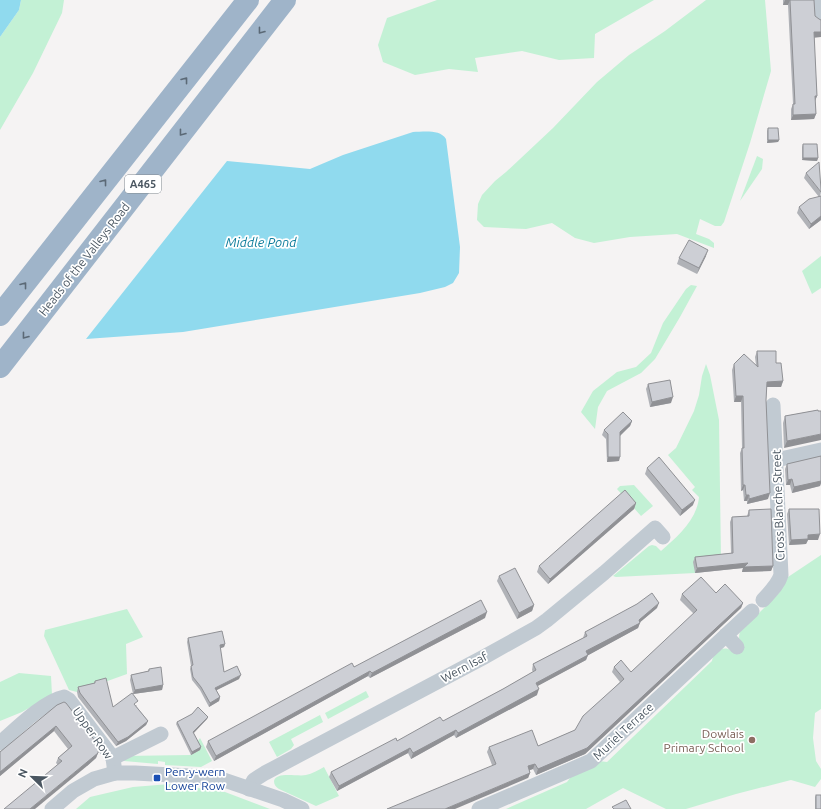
<svg xmlns="http://www.w3.org/2000/svg" width="821" height="809" font-family="Ubuntu,sans-serif">
<style>
.green{fill:#c3f1d5}
.water{fill:#90daee}
.lines{fill:none;stroke-linecap:round;stroke-linejoin:round}
.minor{stroke:#c1cad2;stroke-width:15}
.trunk{stroke:#9fb4c9;stroke-width:22}
.wall{fill:#b0b2b7}
.shaded-wall{fill:#909195}
.building{fill:#cdcfd5;stroke:#909195}
.oneway{stroke:#5b6976}
.education-dot{fill:#8d6e63;stroke:#fff;stroke-width:1.5}
.transit-dot{fill:#1a4fb4;stroke:#fff;stroke-width:1.5}
.labels{text-anchor:middle;dominant-baseline:central;stroke-width:3.5;stroke-linejoin:round;paint-order:stroke}
.shield{fill:#fff;stroke:#808990;stroke-width:1}
.shield-label{font-size:11px;font-weight:bold;fill:#4a5661}
.street-label{font-size:12px;fill:#4a5661;stroke:#fff}
.education-label{font-size:12px;fill:#785e54;stroke:#fff;text-anchor:end}
.transit-label{font-size:12px;fill:#164399;stroke:#fff;text-anchor:start}
.water-label{font-size:13px;font-style:italic;fill:#0c7c9b;stroke:#fff}
</style>
<rect width="100%" height="100%" fill="#f5f3f3"/>
<g class="green">
<polygon points="21,0 64,0 62,13 33,73 0,130 0,37 19,10"/>
<polygon points="437,0 654,0 595,34 594,58 559,60 522,51 475,58 478,72 449,69 415,75 383,62 378,45 387,18"/>
<polygon points="706,0 765,0 771,71 750,143 724,222 721,226 715,226 700,219 696,234 709,239 714,243 714,248 677,234 630,237 594,243 575,238 552,223 526,229 484,227 477,220 478,204 482,195 495,181 506,172 553,128 597,82 629,55 665,31"/>
<polygon points="757,156 763,159 762,169 740,201"/>
<polygon points="821,256 821,288 812,294 802,271"/>
<polygon points="691,285 697,286 680,317 655,359 641,373 607,391 598,407 595,429 581,412 593,391 617,372 636,367 651,353 663,323 686,289"/>
<path d="M 706,364 L 710,375 L 719,420 L 721,559 L 694,562 L 695,573 L 616,577 L 613,576 L 649,546 L 652,545 L 656,546 L 661,551 C 677,537 697,520 699,497 L 692,490 L 695,487 L 668,455 L 676,448 L 694,411 L 699,395 L 702,376 Z"/>
<polygon points="634,485 653,506 641,516 617,489 620,486"/>
<path d="M 821,555 L 821,709 L 815,713 L 813,738 L 816,761 L 821,769 L 821,779 L 815,787 L 791,780 L 736,794 L 686,809 L 666,809 L 623,788 L 586,809 L 506,809 L 567,782 L 573,774 L 599,761 L 607,762 L 712,661 C 713,654 722,645 730,650 C 732,651 734,653 736,654 L 744,646 C 739,642 738,638 740,632 L 779,593 L 788,577 Z"/>
<polygon points="127,609 143,637 126,644 127,674 77,692 69,690 44,636 45,630"/>
<polygon points="19,673 51,676 52,695 22,712 0,721 0,682"/>
<polygon points="366,691 369,697 328,719 325,713"/>
<polygon points="320,715 323,722 291,739 294,745 291,749 277,757 269,742"/>
<polygon points="200,738 212,761 201,767 165,765 165,762 158,761 158,764 124,761 124,756 190,755 198,751 195,745"/>
<path d="M 324,767 L 339,796 L 316,806 L 279,789 C 276,787 274,785 274,781 C 276,771 298,777 306,775 C 312,774 318,770 324,767 Z"/>
<polygon points="170,784 225,792 270,809 76,809 90,797 133,787"/>
</g>
<g class="water">
<polygon points="0,0 21,0 19,10 0,37"/>
<path d="M 413,132 C 423,132 440,129 446,139 L 460,247 L 459,273 L 453,283 L 445,287 L 420,293 L 183,332 L 86,339 L 227,161 L 310,169 L 343,155 Z"/>
</g>
<g class="lines">
<g class="minor">
<polyline points="820,0 821,17"/>
<polyline points="776,460 821,450"/>
<path d="M 763,600 C 770,592 778,585 781,575 L 773,405"/>
<polyline points="726,635 737,647"/>
<path d="M 0,743 C 16,729 44,701 64,697 L 69,700 L 110,754 L 113,758 L 115,773"/>
<polyline points="113,758 161,734"/>
<polyline points="249,789 254,780 265,773 484,657 536,628 547,620 604,573 655,528 663,537"/>
<polyline points="52,809 73,791 94,779 115,773 135,773 190,776 224,780 283,800 302,809"/>
<polyline points="479,809 591,761 752,611"/>
</g>
<g class="trunk">
<polyline points="0,315 248,0"/>
<polyline points="0,367 285,0"/>
</g>
</g>
<g class="wall">
<polygon points="783,0 814,0 815,16 821,37 814,37 817,96 815,101 816,114 814,119 791,120 791,109 793,104 788,5 783,5"/>
<polygon points="768,128 779,140 778,142 767,143 767,131"/>
<polygon points="803,144 818,158 817,161 802,160 802,147"/>
<polygon points="806,173 821,192 820,197 821,196 821,220 809,229 797,213 799,207 819,197 804,178"/>
<polygon points="706,256 697,274 677,264 679,258"/>
<polygon points="757,351 776,363 783,381 781,387 767,387 766,400 768,499 747,504 747,501 744,501 743,490 741,491 740,453 742,448 741,402 734,402 732,370 734,364 756,365 755,357"/>
<polygon points="648,384 671,403 650,407 646,389"/>
<polygon points="818,410 784,448 783,423 785,416"/>
<polygon points="632,421 630,426 620,435 619,461 607,462 606,439 602,435 604,430"/>
<polygon points="821,456 821,483 820,486 792,493 790,485 786,485 785,469 787,464"/>
<polygon points="647,468 693,505 680,516 645,474"/>
<polygon points="636,503 634,509 548,584 537,572 539,566"/>
<polygon points="789,509 818,540 808,540 806,544 789,545 787,514"/>
<polygon points="749,510 773,566 771,571 742,572 743,568 695,573 693,562 695,557 731,553 730,522 732,517 747,516"/>
<polygon points="499,576 534,605 532,611 517,619 497,581"/>
<polygon points="716,593 743,603 741,608 585,754 536,775 533,769 530,770 530,773 528,778 492,765 487,752 489,747 538,746 575,730 620,682 612,672 614,667 631,672 694,614 680,600 682,594"/>
<polygon points="657,608 640,622 638,628 588,655 586,660 537,686 537,695 456,738 454,735 411,759 408,753 337,791 329,777 331,772 397,741 443,721 503,689 533,672 532,670 533,664 583,638 585,632"/>
<polygon points="485,618 370,678 368,676 214,761 206,747 208,741 354,667"/>
<polygon points="188,638 225,644 224,647 220,648 224,672 239,679 216,690 220,697 219,701 209,707 200,690 192,680 190,669 191,666 187,642"/>
<polygon points="149,669 163,685 162,690 133,694 130,680 131,675 148,671"/>
<polygon points="95,681 113,707 137,705 136,706 148,721 146,725 126,741 116,746 78,697 77,692 78,687 94,683"/>
<polygon points="57,705 98,753 96,758 87,766 58,765 56,763 58,758 68,749 54,731 0,776 0,752"/>
<polygon points="208,717 207,719 193,733 201,747 200,750 191,755 176,724 177,722"/>
<polygon points="816,795 821,809 815,809 815,797"/>
</g>
<g class="shaded-wall">
<polygon points="785,0 790,0 788,5 783,5"/>
<polygon points="814,32 821,32 821,37 812,38"/>
<polygon points="815,96 817,96 815,101"/>
<polygon points="816,114 814,119 791,120 793,115"/>
<polygon points="768,140 779,140 778,142 767,143"/>
<polygon points="803,158 818,158 817,161 802,160"/>
<polygon points="821,216 821,220 809,229 811,224"/>
<polygon points="708,250 706,256 697,274 699,268"/>
<polygon points="783,381 781,387 765,387 767,382"/>
<polygon points="736,396 743,396 741,402 734,402"/>
<polygon points="673,397 671,403 650,407 652,402"/>
<polygon points="632,421 630,426 619,437 620,432"/>
<polygon points="821,434 821,440 784,448 787,441"/>
<polygon points="608,457 620,457 619,461 607,462"/>
<polygon points="792,479 790,485 786,485 788,480"/>
<polygon points="821,479 821,483 820,486 792,493 794,487"/>
<polygon points="743,485 745,485 743,490 741,491"/>
<polygon points="770,493 768,499 747,504 749,499"/>
<polygon points="746,495 749,495 747,501 744,501"/>
<polygon points="695,500 693,505 680,516 682,510"/>
<polygon points="636,503 634,509 548,584 550,579"/>
<polygon points="820,534 818,540 808,540 806,544 789,545 791,540 808,535"/>
<polygon points="748,563 773,566 771,571 742,572 743,568 695,573 697,568"/>
<polygon points="659,603 657,608 638,624 640,623 638,628 585,657 586,651 639,620"/>
<polygon points="743,603 741,608 585,754 536,775 538,769"/>
<polygon points="534,605 532,611 517,619 519,613"/>
<polygon points="487,612 485,618 370,678 372,673"/>
<polygon points="225,644 224,647 218,649 220,645"/>
<polygon points="588,655 586,660 534,688 536,683"/>
<polygon points="370,671 368,676 214,761 216,756"/>
<polygon points="241,675 239,679 213,692 215,688"/>
<polygon points="163,685 162,690 133,694 135,690"/>
<polygon points="539,689 537,695 456,738 458,733"/>
<polygon points="220,697 219,701 209,707 210,703"/>
<polygon points="208,717 207,719 192,735 193,732"/>
<polygon points="148,721 146,725 126,741 116,746 118,742"/>
<polygon points="56,726 54,731 0,776 0,772"/>
<polygon points="456,730 454,735 411,759 413,753"/>
<polygon points="201,747 200,750 191,755 192,752"/>
<polygon points="410,748 408,753 337,791 339,786"/>
<polygon points="98,753 96,758 87,766 35,809 30,809"/>
<polygon points="535,764 533,769 527,771 528,766"/>
<polygon points="530,773 528,778 455,809 445,809"/>
</g>
<g class="building">
<polygon points="790,0 814,0 815,16 819,19 821,20 821,32 814,32 817,96 815,96 816,114 793,115 793,104 795,104"/>
<polygon points="768,128 778,128 779,140 768,140"/>
<polygon points="803,144 817,144 818,158 803,158"/>
<polygon points="819,162 821,189 821,192 806,173"/>
<polygon points="821,196 821,216 811,224 799,207 809,199"/>
<polygon points="689,240 708,250 699,268 679,258"/>
<polygon points="757,351 776,351 776,363 781,363 783,381 767,382 766,400 770,493 749,499 749,495 746,495 745,485 743,485 742,448 744,448 743,396 736,396 734,364 744,354 758,367"/>
<polygon points="670,380 673,397 652,402 648,384"/>
<polygon points="818,410 818,411 821,411 821,434 787,441 785,416"/>
<polygon points="623,412 632,421 620,432 620,457 608,457 608,434 604,430"/>
<polygon points="821,456 821,481 794,487 792,479 788,480 787,464"/>
<polygon points="659,457 695,500 682,510 647,468"/>
<polygon points="625,490 636,503 550,579 539,566"/>
<polygon points="771,509 773,566 744,567 748,563 697,568 695,557 733,553 732,517 749,516 749,510"/>
<polygon points="789,509 819,509 820,534 808,535 808,539 791,540"/>
<polygon points="515,568 534,605 519,613 499,576"/>
<polygon points="701,577 716,593 725,584 743,603 587,748 538,769 535,764 528,766 530,773 445,809 387,809 496,764 489,747 532,730 538,746 575,730 583,716 624,679 614,667 621,660 631,672 697,610 682,594"/>
<polygon points="652,593 659,603 639,620 640,623 586,651 588,655 536,683 539,689 458,733 456,730 413,753 410,748 339,786 331,772 396,738 397,741 440,717 443,721 503,689 536,670 533,664 587,636 585,632 637,604"/>
<polygon points="481,600 487,612 372,673 370,671 216,756 208,741 352,663 354,667"/>
<polygon points="222,631 225,644 220,645 224,672 237,666 241,675 215,688 220,697 210,703 201,687 193,677 191,666 193,665 188,638"/>
<polygon points="161,667 163,685 135,690 131,675 149,671 149,669"/>
<polygon points="106,678 113,707 132,693 138,701 134,704 148,721 128,737 118,742 80,693 78,687 95,683 95,681"/>
<polygon points="64,702 66,703 99,746 98,753 30,809 4,809 62,761 58,758 72,746 56,726 0,772 0,752 57,705"/>
<polygon points="198,707 208,717 193,732 201,747 192,752 177,722 192,714"/>
<rect x="816" y="795" width="5" height="14"/>
<polygon points="626,800 631,809 614,809 612,807"/>
</g>
<defs><path id="oneway-chevron" d="M-2-3.5L2.5 0L-2 3.5" fill="none" stroke-width="1.6" stroke-linecap="round" stroke-linejoin="round"/></defs>
<g class="oneway">
<use href="#oneway-chevron" transform="translate(261 31) rotate(128)"/>
<use href="#oneway-chevron" transform="translate(185 80) rotate(-52)"/>
<use href="#oneway-chevron" transform="translate(182 133) rotate(128)"/>
<use href="#oneway-chevron" transform="translate(104 182) rotate(-52)"/>
<use href="#oneway-chevron" transform="translate(24 285) rotate(-52)"/>
<use href="#oneway-chevron" transform="translate(25 336) rotate(128)"/>
</g>
<circle class="education-dot" cx="752" cy="740" r="4"/>
<rect class="transit-dot" x="153" y="774" width="8" height="8" rx="2"/>
<g class="labels">
<rect class="shield" x="125" y="175" width="36" height="18" rx="3"/>
<g class="shield-label">
<text x="143" y="184">A465</text>
</g>
<g class="street-label">
<text transform="translate(84 259) rotate(-52)">Heads of the Valleys Road</text>
<text transform="translate(778 505) rotate(-92)">Cross Blanche Street</text>
<text transform="translate(464 667) rotate(-28)">Wern Isaf</text>
<text transform="translate(623 731) rotate(-43)">Muriel Terrace</text>
<text transform="translate(93 733) rotate(55)">Upper Row</text>
</g>
<g class="education-label">
<text x="744" y="733">Dowlais<tspan x="744" dy="14">Primary School</tspan></text>
</g>
<g class="transit-label">
<text x="165" y="771">Pen-y-wern<tspan x="165" dy="14">Lower Row</tspan></text>
</g>
<g class="water-label">
<text x="261" y="242">Middle Pond</text>
</g>
</g>
<g transform="translate(32 777) rotate(293)" stroke="#ffffff" stroke-width="3" paint-order="stroke">
<path d="M0-3L7 15L0 10L-7 15Z" fill="#4a5661"/>
<text y="-6" font-size="11" font-weight="bold" text-anchor="middle" fill="#4a5661">N</text>
</g>
</svg>
